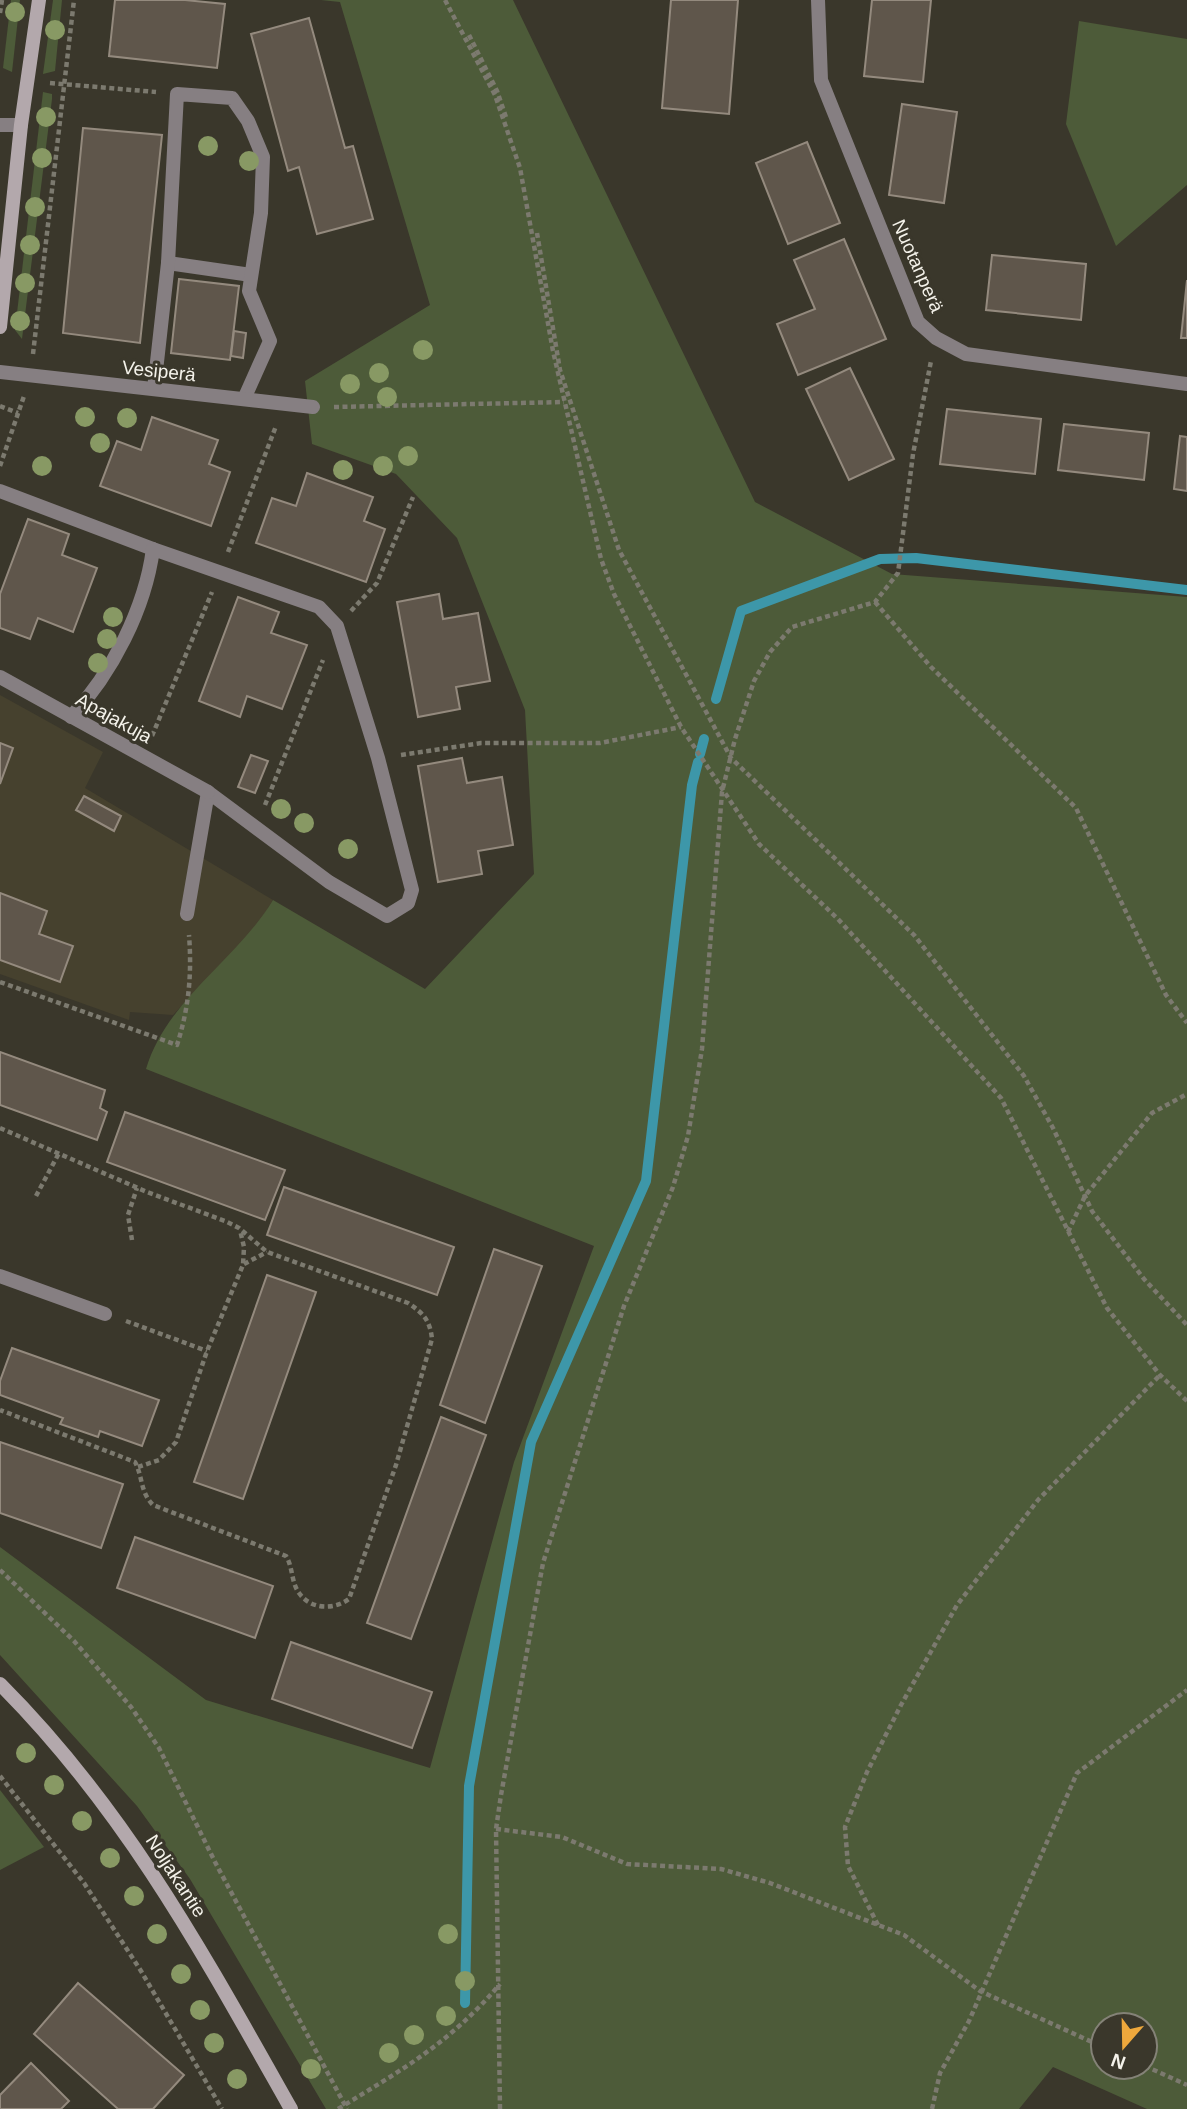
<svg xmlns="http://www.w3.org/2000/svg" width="1187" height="2109" font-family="Arial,sans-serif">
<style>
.built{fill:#46412e}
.green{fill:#4d5b39;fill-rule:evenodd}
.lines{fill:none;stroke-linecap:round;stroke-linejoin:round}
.stream{stroke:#3d97a9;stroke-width:10}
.building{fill:#5f564b;stroke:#948a7e;stroke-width:2}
.path{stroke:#7c7a6f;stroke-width:4.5;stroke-dasharray:5 3.5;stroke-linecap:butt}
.lane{stroke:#867f82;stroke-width:14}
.street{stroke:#867f82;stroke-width:14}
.secondary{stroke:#b3a8ac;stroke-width:14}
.tree{fill:#889964}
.labels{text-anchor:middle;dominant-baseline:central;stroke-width:6;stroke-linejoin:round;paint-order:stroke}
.street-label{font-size:19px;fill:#f4f2ea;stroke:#3a372b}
</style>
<rect width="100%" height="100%" fill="#3a372b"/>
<polygon class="built" points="0,695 103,752 85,788 273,900 256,928 173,1015 130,1012 129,1020 0,974"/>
<g class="green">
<polygon points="11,0 20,0 12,72 3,68"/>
<polygon points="53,0 62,0 55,71 43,74"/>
<path d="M 321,0 L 513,0 L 755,502 L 892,574 L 1187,597 L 1187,2109 L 1147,2109 L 1053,2067 L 1019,2109 L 326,2109 L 190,1879 L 137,1806 L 0,1655 L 0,1547 L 206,1700 L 430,1768 L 514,1462 L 594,1246 L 146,1069 C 167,999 236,961 273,900 L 425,989 L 534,874 L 525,710 L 457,538 L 396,474 L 312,444 L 305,381 L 430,305 L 340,2 ZM 1103,2025 L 1145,2025 L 1145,2067 L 1103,2067 Z"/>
<polygon points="1079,21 1187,39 1187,185 1116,246 1066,124"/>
<polygon points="43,92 52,94 52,99 22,339 15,330"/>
<polygon points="0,1790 44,1847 0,1870"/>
</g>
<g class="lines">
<g class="stream">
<polyline points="716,699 741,611 880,559 916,558 1187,590"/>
<polyline points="700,754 704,739"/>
<polyline points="465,2003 469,1786 531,1442 646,1181 692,785 698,762"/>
</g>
</g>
<g class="building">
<polygon points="115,0 185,0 225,4 217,68 109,56"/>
<polygon points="671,0 738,0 729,114 662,108"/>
<polygon points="872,0 931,0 923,82 864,76"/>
<polygon points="309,18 345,148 353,146 373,219 317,234 299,167 288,171 251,34"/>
<polygon points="902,104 957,112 944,203 889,195"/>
<polygon points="83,128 162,135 140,343 63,333"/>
<polygon points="807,142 840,223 788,244 756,163"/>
<polygon points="844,239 886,339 798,375 777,324 815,309 794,260"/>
<polygon points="992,255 1086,264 1081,320 986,310"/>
<polygon points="179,279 239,286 230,360 171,353"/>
<polygon points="1187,280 1187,338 1181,338"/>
<polygon points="234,331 246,333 243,358 231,356"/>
<polygon points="850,368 894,459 849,480 806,389"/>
<polygon points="947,409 1041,419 1035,474 940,464"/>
<polygon points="152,417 218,440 209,464 230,472 211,526 100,486 117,441 141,450"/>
<polygon points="1064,424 1149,433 1144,480 1058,470"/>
<polygon points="1180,436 1187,437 1187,491 1174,489"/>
<polygon points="307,473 373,497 364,521 385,529 366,582 256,543 272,498 296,506"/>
<polygon points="28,519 69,534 62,555 97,568 73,632 38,618 30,639 0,628 0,594"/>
<polygon points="439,594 443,619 478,613 490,681 456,687 460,709 418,717 397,602"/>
<polygon points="238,597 279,612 271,633 307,645 282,709 247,696 240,717 199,701"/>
<polygon points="0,743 13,748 0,784"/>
<polygon points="251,755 268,761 255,793 238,787"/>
<polygon points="462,758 467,783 502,777 513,845 478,851 482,874 438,882 418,766"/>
<polygon points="84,796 121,816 114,831 76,810"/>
<polygon points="0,893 47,911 39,934 73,946 60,982 0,960"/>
<polygon points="0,1052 105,1090 100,1108 107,1112 97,1140 0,1105"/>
<polygon points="125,1112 285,1170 265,1220 107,1162"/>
<polygon points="284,1187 454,1247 437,1295 267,1235"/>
<polygon points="494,1249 542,1266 485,1423 440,1405"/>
<polygon points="267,1275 316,1292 243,1499 194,1482"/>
<polygon points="12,1348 159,1400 142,1446 100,1431 98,1437 60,1424 63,1418 0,1395 0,1381"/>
<polygon points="441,1417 486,1435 411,1639 367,1623"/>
<polygon points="0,1442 123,1484 101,1548 0,1513"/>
<polygon points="135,1537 273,1586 255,1638 117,1588"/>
<polygon points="291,1642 432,1692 412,1748 272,1699"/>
<polygon points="78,1983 184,2075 153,2109 118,2109 34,2034"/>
<polygon points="31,2063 69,2101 61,2109 0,2109 0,2095"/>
</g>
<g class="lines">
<g class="path">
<polyline points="445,0 495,95 520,168 553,351 601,559 614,594 681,727 759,844 838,919 1001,1098 1107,1308 1160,1375 1187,1401"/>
<polyline points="0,13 2,0"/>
<polyline points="469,35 497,91 507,120"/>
<polyline points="50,83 156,92"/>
<polyline points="537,233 560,370 619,550 731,758 914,935 1024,1076 1053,1128 1092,1211 1144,1279 1187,1325"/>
<polyline points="33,354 74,0"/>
<polyline points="0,406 18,413"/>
<polyline points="334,407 564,402"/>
<polyline points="0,466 24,396"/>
<polyline points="228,552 276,426"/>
<polyline points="875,602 931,667 1076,808 1166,995 1187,1023"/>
<polyline points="351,611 377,583 413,497"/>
<polyline points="152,736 212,592"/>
<polyline points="401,755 481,743 600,743 681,727"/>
<polyline points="265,805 323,660"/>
<path d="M 0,982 L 177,1045 C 189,1008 192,973 189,935"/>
<path d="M 0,1128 L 147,1192 L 225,1221 L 239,1228 L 267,1252 L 408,1303 C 423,1313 430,1320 432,1339 L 396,1465 L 349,1599 C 334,1610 311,1610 299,1593 C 291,1582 293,1567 286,1556 L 153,1505 C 140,1492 143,1477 135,1462 L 0,1410"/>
<polyline points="36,1196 59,1153"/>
<polyline points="1068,1232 1085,1196 1152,1113 1187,1094"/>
<polyline points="132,1240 128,1215 137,1188"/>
<polyline points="244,1264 267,1252"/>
<polyline points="126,1321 207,1351"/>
<polyline points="138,1467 159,1460 176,1442 207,1351 243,1265 244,1247 240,1230"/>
<polyline points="0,1570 74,1641 131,1707 159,1748 215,1862 347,2109"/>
<polyline points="0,1776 84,1883 141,1971 222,2109"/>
<polyline points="496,1829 562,1837 627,1864 721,1869 770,1883 904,1935 980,1991 1103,2047"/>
<polyline points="878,1925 848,1866 845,1827 867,1772 901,1705 957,1605 1038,1500 1160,1375"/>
<polyline points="1145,2066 1187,2085"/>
<path d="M 338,2109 C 403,2069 450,2043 500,1984"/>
<polyline points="500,2109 496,1829 501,1795 543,1563 624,1306 673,1187 688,1136 702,1049 722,792 735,739 754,681 770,652 792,627 875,602 898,573 913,454 931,361"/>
<polyline points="932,2109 940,2073 969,2021 1077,1773 1187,1690"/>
</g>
<g class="lane">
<polyline points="168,263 251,275"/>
<polyline points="154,389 168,263 177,94 232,98 248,121 263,157 261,213 249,291 270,341 244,399"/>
<polyline points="0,491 153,549"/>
<path d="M 71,717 C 112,673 145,609 153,549 L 319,607 L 337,626 L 378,758 L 412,890 L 408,903 L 387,916 L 329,882 L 208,792 L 187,914"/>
<polyline points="0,1276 105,1314"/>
</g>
<g class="street">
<polyline points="818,0 821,80 918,322 936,338 966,354 1187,384"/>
<polyline points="0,125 21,125"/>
<polyline points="0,372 313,407"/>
<polyline points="0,677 208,792"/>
</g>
<g class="secondary">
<polyline points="0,327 21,125 39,0"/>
<path d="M 0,1684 C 126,1810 204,1955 291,2109"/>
</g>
</g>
<g class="tree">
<circle cx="15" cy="12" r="10"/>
<circle cx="55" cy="30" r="10"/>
<circle cx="46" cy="117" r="10"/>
<circle cx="208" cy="146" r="10"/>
<circle cx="42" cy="158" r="10"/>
<circle cx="249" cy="161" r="10"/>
<circle cx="35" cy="207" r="10"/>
<circle cx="30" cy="245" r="10"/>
<circle cx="25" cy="283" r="10"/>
<circle cx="20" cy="321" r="10"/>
<circle cx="423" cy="350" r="10"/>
<circle cx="379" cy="373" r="10"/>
<circle cx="350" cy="384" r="10"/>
<circle cx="387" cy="397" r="10"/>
<circle cx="85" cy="417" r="10"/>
<circle cx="127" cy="418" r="10"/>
<circle cx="100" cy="443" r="10"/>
<circle cx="408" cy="456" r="10"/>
<circle cx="42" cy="466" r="10"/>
<circle cx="383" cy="466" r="10"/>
<circle cx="343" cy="470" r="10"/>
<circle cx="113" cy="617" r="10"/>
<circle cx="107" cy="639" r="10"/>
<circle cx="98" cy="663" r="10"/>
<circle cx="281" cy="809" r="10"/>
<circle cx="304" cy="823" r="10"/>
<circle cx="348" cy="849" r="10"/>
<circle cx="26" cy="1753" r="10"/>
<circle cx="54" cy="1785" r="10"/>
<circle cx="82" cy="1821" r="10"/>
<circle cx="110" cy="1858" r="10"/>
<circle cx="134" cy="1896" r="10"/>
<circle cx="157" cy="1934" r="10"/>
<circle cx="448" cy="1934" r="10"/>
<circle cx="181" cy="1974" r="10"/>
<circle cx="465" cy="1981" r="10"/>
<circle cx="200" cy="2010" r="10"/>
<circle cx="446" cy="2016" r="10"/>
<circle cx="414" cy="2035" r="10"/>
<circle cx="214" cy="2043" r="10"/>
<circle cx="389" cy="2053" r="10"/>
<circle cx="311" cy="2069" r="10"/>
<circle cx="237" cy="2079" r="10"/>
</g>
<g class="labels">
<g class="street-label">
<text transform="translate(918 266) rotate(66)">Nuotanperä</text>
<text transform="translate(159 371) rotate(6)">Vesiperä</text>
<text transform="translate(114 718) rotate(29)">Apajakuja</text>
<text transform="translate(176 1876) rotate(57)">Noljakantie</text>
</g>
</g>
<g transform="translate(1124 2046) rotate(200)"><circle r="33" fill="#3a372b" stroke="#848277" stroke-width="2"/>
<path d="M0-5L12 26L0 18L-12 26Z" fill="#eea83c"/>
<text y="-10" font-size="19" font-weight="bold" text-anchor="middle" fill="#f4f2ea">N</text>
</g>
</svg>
